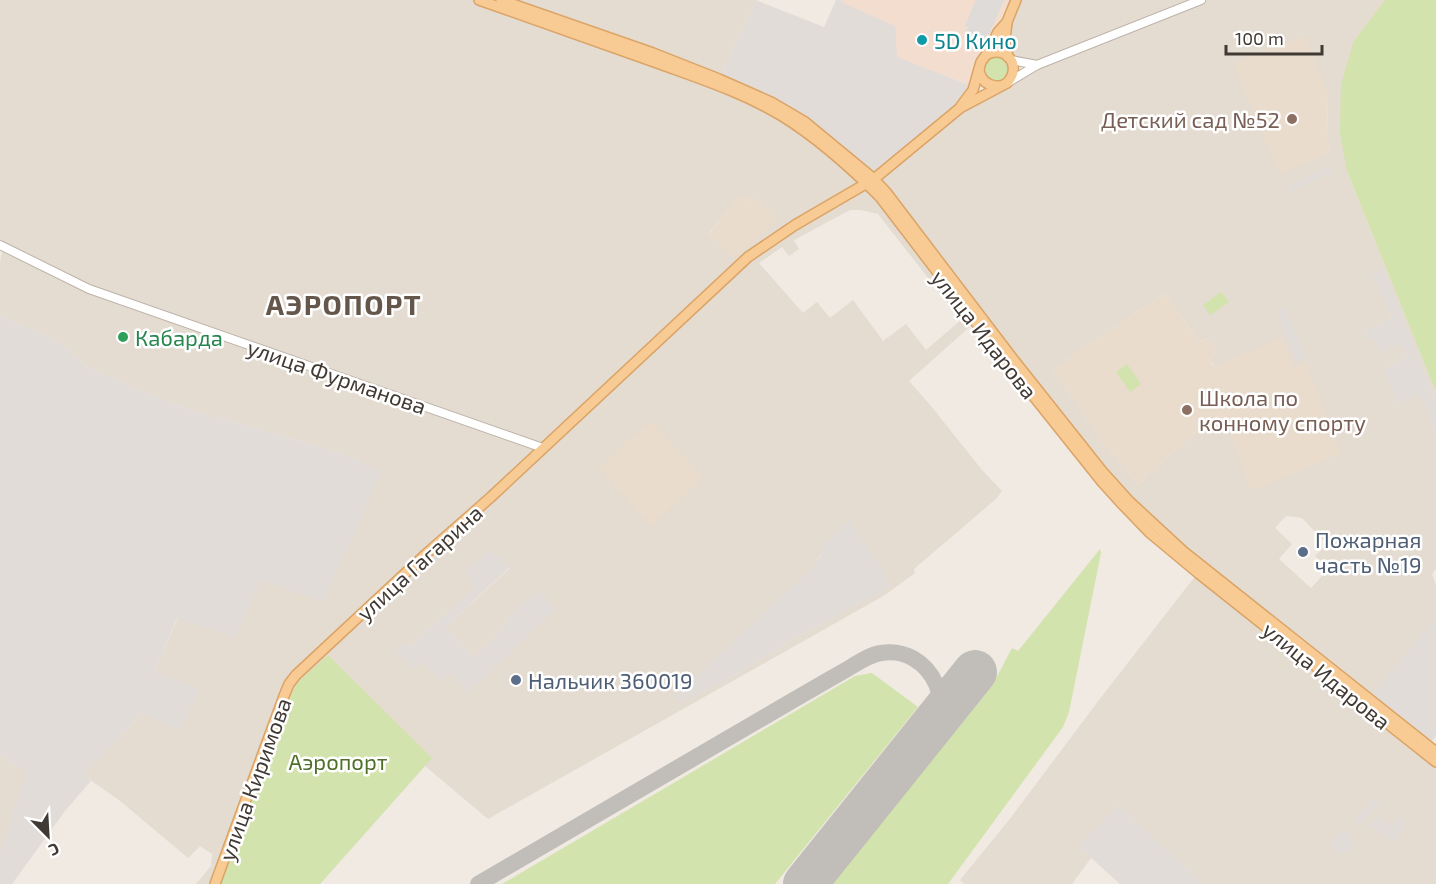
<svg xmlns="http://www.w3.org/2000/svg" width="1436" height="884" font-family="'Exo 2',sans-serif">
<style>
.residential{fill:#e4dbd1;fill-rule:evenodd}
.commercial{fill:#f2ddce}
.industrial{fill:#e2dcd8}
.education{fill:#e9dccd}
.green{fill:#d3e3ad}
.parking{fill:#dedbd8}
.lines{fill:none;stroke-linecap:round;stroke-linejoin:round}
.taxiway{stroke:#c1beba;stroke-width:16}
.runway{stroke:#c1beba;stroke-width:44}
.minor-casing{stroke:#beb3a9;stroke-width:10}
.major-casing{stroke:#dba466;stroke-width:12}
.minor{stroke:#fff;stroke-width:8}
.major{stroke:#f8cb94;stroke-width:9}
.culture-dot{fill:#0f9aa8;stroke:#fff;stroke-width:2}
.education-dot{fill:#8d6e63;stroke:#fff;stroke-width:2}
.leisure-dot{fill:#2e9e5b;stroke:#fff;stroke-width:2}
.service-dot{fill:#5c6f8a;stroke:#fff;stroke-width:2}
.labels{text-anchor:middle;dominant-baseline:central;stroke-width:5;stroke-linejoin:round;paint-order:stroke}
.culture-label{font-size:22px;fill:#0d838f;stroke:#fff;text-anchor:start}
.education-label{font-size:22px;fill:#785e54;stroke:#fff;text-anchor:end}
.street-label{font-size:22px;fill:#413a34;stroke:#fff}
.leisure-label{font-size:22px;fill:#27864d;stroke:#fff;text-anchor:start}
.service-label{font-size:22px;fill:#4e5e75;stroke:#fff;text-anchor:start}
.park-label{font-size:22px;fill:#506f2b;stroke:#fff}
.district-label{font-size:28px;font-weight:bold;letter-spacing:1.5px;fill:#64564b;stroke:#fff}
</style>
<rect width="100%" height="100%" fill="#f0eae3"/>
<g class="residential">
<path d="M 0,0 L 479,0 L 676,70 L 781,116 L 867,184 L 975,322 L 909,381 L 931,406 L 982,470 L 1002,491 L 997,498 L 914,569 L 915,573 L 885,595 L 488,819 L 425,766 L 320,884 L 196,884 L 211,866 L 212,854 L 200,846 L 188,858 L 119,800 L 83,775 L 128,728 L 142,712 L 180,730 L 154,672 L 178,617 L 261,580 L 371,468 L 355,459 L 328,449 L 182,407 L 90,369 L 55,339 L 0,316 L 0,262 L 3,247 L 0,245 ZM 740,196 L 751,201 L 708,234 ZM 850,210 L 861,210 L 878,214 L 961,320 L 926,350 L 906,324 L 883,341 L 853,300 L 830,318 L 817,302 L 803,313 L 759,263 L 782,247 L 789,256 L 799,249 L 794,240 ZM 849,522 L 876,560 L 890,586 L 795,638 L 726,680 L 675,697 L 816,565 L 815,562 ZM 489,549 L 510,568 L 446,627 L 474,657 L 494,637 L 510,617 L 512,613 L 556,608 L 450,673 L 422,661 L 413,669 L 408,648 L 475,586 Z"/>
<polygon points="501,0 756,0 719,79"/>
<path d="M 1016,0 L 1385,0 L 1354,42 L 1347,171 L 1436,392 L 1436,403 L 1383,270 L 1373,274 L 1392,318 L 1363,332 L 1367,341 L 1374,339 L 1401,344 L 1407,357 L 1385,368 L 1397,403 L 1420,393 L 1436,435 L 1436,569 L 1432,574 L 1436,585 L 1436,620 L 1432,623 L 1372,695 L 1436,746 L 1436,884 L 1203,884 L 1118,805 L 1078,846 L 1091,858 L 1072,884 L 964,884 L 960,880 L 1009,820 L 1099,700 L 1186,588 L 1203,567 L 1129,501 L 874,179 L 946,120 L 1036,65 L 1011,60 L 1006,48 ZM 1233,63 L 1328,97 L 1327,142 L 1331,153 ZM 1165,293 L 1199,342 L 1207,338 L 1217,353 L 1209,359 L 1215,366 L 1295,368 L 1306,364 L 1201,429 L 1166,458 L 1138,485 L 1099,438 L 1052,369 ZM 1286,516 L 1302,518 L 1327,544 L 1315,556 L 1328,567 L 1326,570 L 1329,572 L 1325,576 L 1323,575 L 1311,588 L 1279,559 L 1292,544 L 1275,528 Z"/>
<polygon points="0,756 26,772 1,856 0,855"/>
</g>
<polygon class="commercial" points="841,0 1016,0 998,32 974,87 896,57 840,2"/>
<g class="industrial">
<polygon points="756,0 824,27 836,0 841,0 841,2 895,26 897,57 974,87 970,95 874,179 719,79"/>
<polygon points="1330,165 1333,172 1291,192 1288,185"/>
<polygon points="1383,269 1436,403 1436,435 1420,394 1396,403 1385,368 1407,357 1401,345 1380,353 1374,339 1367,341 1363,332 1392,318 1372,274"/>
<polygon points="1284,306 1306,359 1297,362 1276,310"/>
<polygon points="0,316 55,339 90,369 182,407 328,449 355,459 371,468 382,471 323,602 261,580 234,638 177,618 154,672 199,688 180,730 141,713 128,728 84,775 91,781 65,811 12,884 0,884 0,855 26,772 0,756"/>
<polygon points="849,521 876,560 891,586 795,638 726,680 681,703 674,697 815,565 815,562 821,556 821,547"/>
<polygon points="489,549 510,567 446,627 474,657 494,637 510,617 512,613 539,589 556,609 468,693 451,673 441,682 422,662 413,669 395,650 404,643 409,647 475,586 464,573"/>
<polygon points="1436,620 1436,736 1431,742 1372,695 1432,622"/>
<polygon points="1374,796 1380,801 1361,825 1355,820"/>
<polygon points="1118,805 1203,884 1120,884 1078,846"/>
<polygon points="1376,816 1392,827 1399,817 1406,822 1393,842 1369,825"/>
<polygon points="1346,828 1355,848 1337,855 1330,841"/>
</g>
<g class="education">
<polygon points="1306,36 1328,97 1327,142 1331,153 1279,174 1233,63"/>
<polygon points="740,195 750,201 755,196 777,219 735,259 708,235"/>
<polygon points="1165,293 1199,342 1207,338 1217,353 1209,359 1214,366 1282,338 1295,368 1306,363 1341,454 1251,491 1226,423 1211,435 1201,429 1166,458 1138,485 1099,438 1052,369"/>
<polygon points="651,420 703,478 651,526 598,468"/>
</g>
<g class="green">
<polygon points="1385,0 1436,0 1436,392 1347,171 1340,133 1341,84 1354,41"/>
<circle cx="997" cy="69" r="12"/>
<polygon points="1221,292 1229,302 1210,315 1203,305"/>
<polygon points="1127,364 1141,384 1130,392 1116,372"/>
<polygon points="1100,549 1101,553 1069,712 1063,727 948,884 832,884 992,686 1012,648 1018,651"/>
<polygon points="328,655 432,758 320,884 220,884 291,692 299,681"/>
<polygon points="872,673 918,707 775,884 502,884 855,676"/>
</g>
<polygon class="parking" points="976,0 1004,0 985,43 966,34 968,27 965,26"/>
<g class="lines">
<path class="taxiway" d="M 478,884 C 577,827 675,769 773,712 C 797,698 821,684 844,671 C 856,664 868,655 881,653 C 905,649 926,662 936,684 C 943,701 942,711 931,726"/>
<polyline class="runway" points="805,884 975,672"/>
<g class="minor-casing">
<g id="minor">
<polyline points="1011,60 1037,65"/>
<polyline points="1007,83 1037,65 1201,0"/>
<polyline points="0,245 89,289 543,448"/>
</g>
</g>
<g class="major-casing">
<g id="major">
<path d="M 479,0 C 539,21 599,43 660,64 C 701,79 744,93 782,116 C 816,137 852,169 880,197 L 1007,363 L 1102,482 L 1121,503 L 1150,533 L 1198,573 L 1436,762"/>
<polyline points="501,0 653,53 719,79 771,102 805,122 874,179 886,192 1013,359 1102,471 1129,501 1183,551 1436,752"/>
<polyline points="1007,22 1005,40 1008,57"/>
<path d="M 979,70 C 981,81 988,86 999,86"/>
<polyline points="961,106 973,90 981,62 986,55 998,32 1007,22 1016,0"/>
<path d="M 215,884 L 284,696 L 289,684 L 296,675 L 426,554 L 491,497 L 748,257 L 795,225 L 874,179 L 960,108 L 1007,83 C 1023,66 1006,44 986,55"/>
</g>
</g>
<use href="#minor" class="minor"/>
<use href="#major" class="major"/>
</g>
<circle class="culture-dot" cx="922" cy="40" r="6"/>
<g class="education-dot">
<circle cx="1292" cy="119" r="6"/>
<circle cx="1187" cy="410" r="6"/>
</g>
<circle class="leisure-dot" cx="123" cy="337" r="6"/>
<g class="service-dot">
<circle cx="1303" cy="552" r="6"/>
<circle cx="516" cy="680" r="6"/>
</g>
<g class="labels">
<g class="culture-label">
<text x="934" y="40">5D Кино</text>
</g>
<g class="education-label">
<text x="1280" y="119">Детский сад №52</text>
<text x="1199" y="397" text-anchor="start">Школа по<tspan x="1199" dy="25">конному спорту</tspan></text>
</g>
<g class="street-label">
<text transform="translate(985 334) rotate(52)">улица Идарова</text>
<text transform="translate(337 376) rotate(19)">улица Фурманова</text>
<text transform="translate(419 562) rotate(-42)">улица Гагарина</text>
<text transform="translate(1327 675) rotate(39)">улица Идарова</text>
<text transform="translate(254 779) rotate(-70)">улица Киримова</text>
</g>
<g class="leisure-label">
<text x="135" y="337">Кабарда</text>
</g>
<g class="service-label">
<text x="1315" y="539">Пожарная<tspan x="1315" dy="25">часть №19</tspan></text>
<text x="528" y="680">Нальчик 360019</text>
</g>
<g class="park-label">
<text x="338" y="761">Аэропорт</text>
</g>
<g class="district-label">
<text x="344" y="304">АЭРОПОРТ</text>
</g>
</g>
<g transform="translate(48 836) rotate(156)" stroke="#ffffff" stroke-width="4.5" paint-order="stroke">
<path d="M0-4.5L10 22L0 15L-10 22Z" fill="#413a34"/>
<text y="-9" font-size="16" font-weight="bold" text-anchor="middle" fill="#413a34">С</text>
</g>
<path d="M1226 45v9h96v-9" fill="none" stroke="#413a34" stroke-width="3"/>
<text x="1235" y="45" font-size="18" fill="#413a34" stroke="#ffffff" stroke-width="4.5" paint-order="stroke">100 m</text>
</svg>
